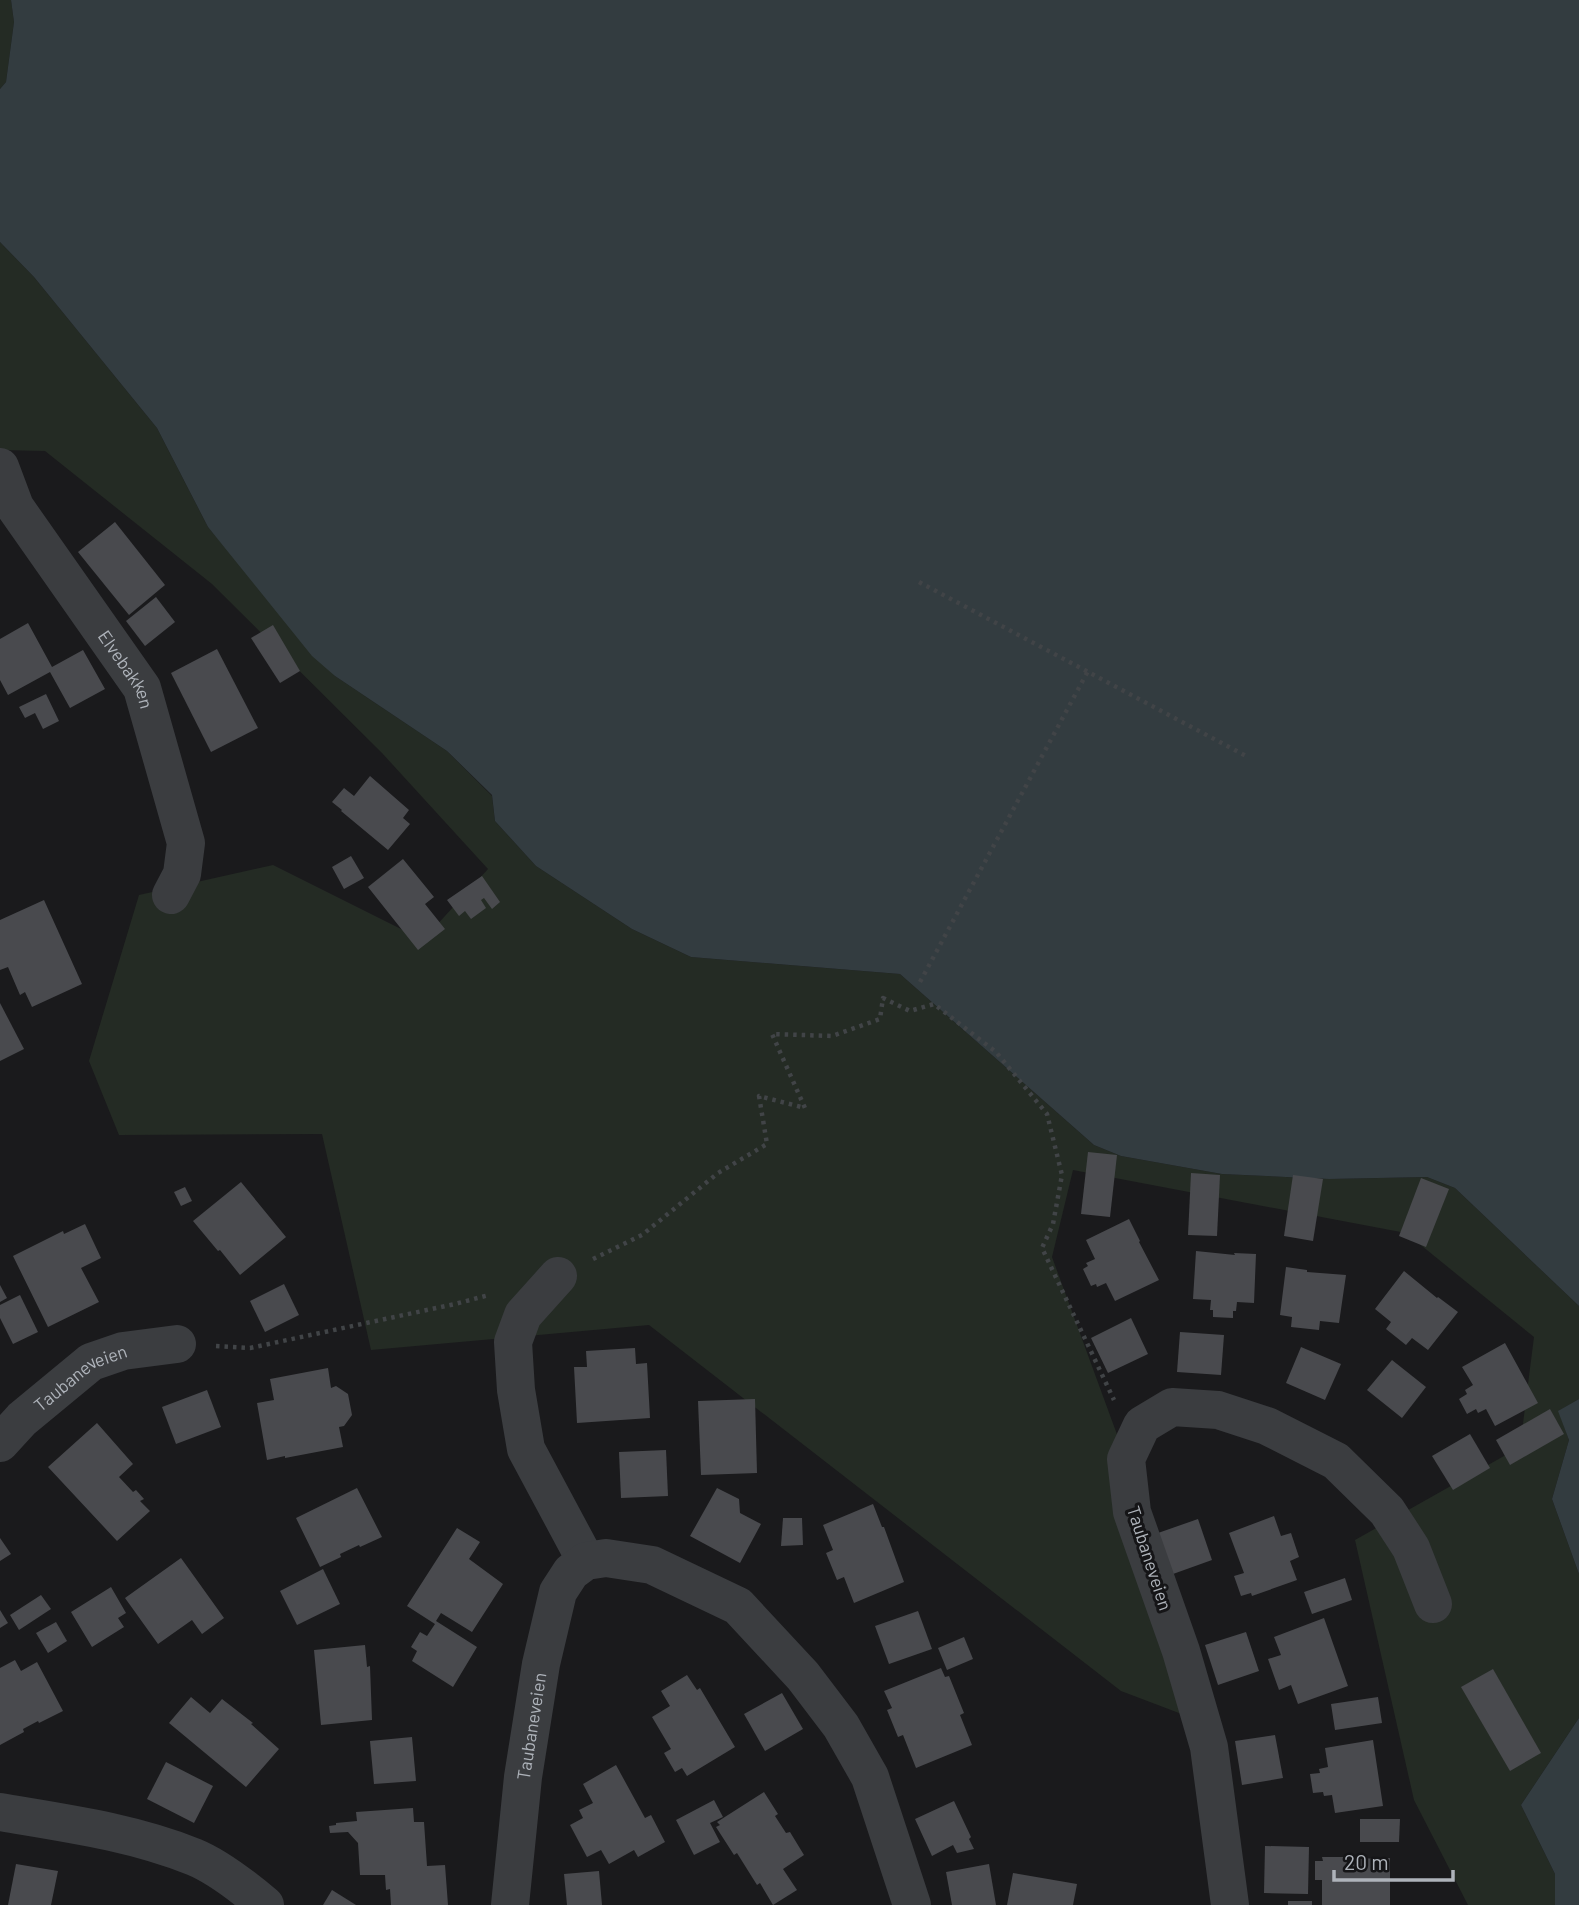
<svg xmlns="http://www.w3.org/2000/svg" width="1579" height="1905" font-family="Barlow,sans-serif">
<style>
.green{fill:#242b24}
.water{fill:#333c40}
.building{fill:#494a4e}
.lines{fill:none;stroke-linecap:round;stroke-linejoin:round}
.path{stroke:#414447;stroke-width:4.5;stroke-dasharray:3.5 5;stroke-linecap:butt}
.minor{stroke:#3b3d40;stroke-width:38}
.labels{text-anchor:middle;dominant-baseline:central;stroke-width:6;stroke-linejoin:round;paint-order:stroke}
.street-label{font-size:18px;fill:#aeb3ba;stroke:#151517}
</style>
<rect width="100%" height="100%" fill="#1a1a1c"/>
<g class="green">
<polygon points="0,0 11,0 14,22 6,82 0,89 0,93"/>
<polygon points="0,242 34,277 157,428 208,527 335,676 447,751 492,796 495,821 536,866 632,929 691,957 900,974 1094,1145 1121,1156 1222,1174 1329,1179 1427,1177 1455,1188 1579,1306 1579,1399 1559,1411 1569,1440 1552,1499 1579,1574 1579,1718 1521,1805 1555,1874 1555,1905 1468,1905 1414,1800 1355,1540 1520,1447 1534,1337 1406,1233 1073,1170 1052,1257 1126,1459 1200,1721 1121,1691 649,1325 371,1350 322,1134 119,1135 89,1061 139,895 273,865 423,940 488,869 382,753 212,584 45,451 0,450"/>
</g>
<g class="water">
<polygon points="11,0 1579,0 1579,1306 1455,1188 1427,1177 1329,1179 1222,1174 1121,1156 1094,1145 900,974 691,957 632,929 536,866 495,821 492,795 447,751 335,676 312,656 208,527 157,428 34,277 0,242 0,89 6,82 14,22"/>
<polygon points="1579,1399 1579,1574 1552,1499 1569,1440 1558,1411"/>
<polygon points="1579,1718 1579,1905 1555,1905 1555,1874 1521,1805"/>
</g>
<g class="building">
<polygon points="115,522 165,585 129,615 78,552"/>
<polygon points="156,597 175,622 145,646 126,621"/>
<polygon points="28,623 52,667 83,650 105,689 70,708 50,672 8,695 0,680 0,639"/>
<polygon points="273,625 300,671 280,683 251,638"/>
<polygon points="217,649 258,728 211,752 171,673"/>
<polygon points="46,694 59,721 43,729 35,713 25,718 19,707"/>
<polygon points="370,776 409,810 403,818 410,824 388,850 341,811 342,810 332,802 344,788 354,796"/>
<polygon points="351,856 364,878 344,889 332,867"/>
<polygon points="403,859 434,897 425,904 445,929 418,950 368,887"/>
<polygon points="482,876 500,902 492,909 484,898 481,900 486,908 471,919 465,911 459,916 447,900"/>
<polygon points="44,900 82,984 32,1007 25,992 20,995 8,967 0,970 0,920"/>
<polygon points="0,1003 24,1049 0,1061"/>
<polygon points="1088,1152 1117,1155 1110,1217 1081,1214"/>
<polygon points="1191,1173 1220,1175 1217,1236 1188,1235"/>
<polygon points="1293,1175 1323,1179 1313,1241 1284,1236"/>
<polygon points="1421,1178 1449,1189 1426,1247 1399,1236"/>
<polygon points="241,1182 286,1237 240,1275 220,1250 218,1251 193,1221"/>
<polygon points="185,1187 192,1201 181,1206 174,1192"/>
<polygon points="1129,1219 1140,1241 1139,1242 1159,1280 1115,1301 1106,1283 1097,1287 1096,1284 1091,1286 1083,1269 1088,1266 1086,1263 1095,1259 1086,1240"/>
<polygon points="85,1224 101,1258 81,1268 99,1302 48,1327 13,1256 63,1231 64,1234"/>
<polygon points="1196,1251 1235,1255 1234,1253 1256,1254 1254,1303 1237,1302 1236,1311 1233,1311 1233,1318 1213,1317 1213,1310 1210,1310 1211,1300 1193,1299"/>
<polygon points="1286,1267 1307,1270 1307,1272 1346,1275 1339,1323 1320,1321 1319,1330 1291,1327 1292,1317 1280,1315"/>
<polygon points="1404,1271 1437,1298 1438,1297 1458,1312 1428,1350 1412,1338 1406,1345 1386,1329 1391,1322 1375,1309"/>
<polygon points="284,1284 299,1315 265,1332 250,1301"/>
<polygon points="0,1285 7,1298 0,1302"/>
<polygon points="20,1295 38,1332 13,1344 0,1318 0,1305"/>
<polygon points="1131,1318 1148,1354 1108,1373 1091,1338"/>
<polygon points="1180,1332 1224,1335 1221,1375 1177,1372"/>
<polygon points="1505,1343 1538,1403 1495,1426 1486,1409 1478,1413 1476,1409 1467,1414 1459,1399 1467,1394 1465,1390 1473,1385 1462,1367"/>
<polygon points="1301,1347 1341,1364 1325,1400 1286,1383"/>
<polygon points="635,1348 636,1364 647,1363 650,1418 577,1423 574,1367 587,1367 586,1351"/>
<polygon points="1392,1360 1426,1387 1402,1418 1367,1390"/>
<polygon points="328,1368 331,1388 336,1386 348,1394 352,1415 344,1426 339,1427 343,1447 285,1458 285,1456 267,1460 257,1403 274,1400 270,1379"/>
<polygon points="207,1390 221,1427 176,1444 162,1407"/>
<polygon points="755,1399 757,1473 701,1475 698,1401"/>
<polygon points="1550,1409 1564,1434 1510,1465 1496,1440"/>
<polygon points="97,1423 133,1464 119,1477 133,1492 136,1490 144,1499 140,1501 150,1511 117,1541 48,1467"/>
<polygon points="1470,1434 1490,1468 1453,1490 1432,1456"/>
<polygon points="666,1450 668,1496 621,1498 619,1452"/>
<polygon points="357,1488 382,1537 360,1547 359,1545 340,1554 341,1557 320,1567 296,1518"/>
<polygon points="717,1488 739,1499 740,1513 761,1524 740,1563 690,1536"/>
<polygon points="873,1504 882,1527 884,1527 904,1582 854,1603 844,1577 837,1580 826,1553 833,1550 823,1525"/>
<polygon points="1274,1516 1281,1536 1291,1533 1299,1557 1290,1561 1297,1580 1252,1596 1251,1593 1241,1596 1234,1576 1244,1573 1229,1533"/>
<polygon points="783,1518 802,1518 803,1545 781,1546"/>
<polygon points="1198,1519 1212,1560 1173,1574 1158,1533"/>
<polygon points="457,1528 480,1542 469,1559 503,1584 472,1632 441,1613 436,1621 477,1647 453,1687 412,1661 417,1651 411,1647 420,1632 427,1636 435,1624 407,1606"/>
<polygon points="0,1538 11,1554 0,1561"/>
<polygon points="181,1558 224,1618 202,1634 192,1620 158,1644 125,1598"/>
<polygon points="323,1569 340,1604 297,1625 280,1591"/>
<polygon points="1345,1578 1352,1600 1312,1614 1304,1592"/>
<polygon points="111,1587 126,1613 118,1618 124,1627 92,1647 71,1612"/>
<polygon points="41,1595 51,1609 19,1630 10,1615"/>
<polygon points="0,1610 8,1623 0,1628"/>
<polygon points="918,1611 932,1649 889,1664 875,1626"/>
<polygon points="1324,1618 1348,1686 1298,1704 1291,1685 1279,1690 1268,1659 1281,1655 1274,1637"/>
<polygon points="56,1622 67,1641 48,1653 36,1633"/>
<polygon points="1246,1632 1259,1671 1218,1685 1205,1645"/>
<polygon points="964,1637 973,1659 947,1670 938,1648"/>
<polygon points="365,1645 367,1667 370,1666 372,1720 321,1725 314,1650"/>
<polygon points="15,1660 21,1671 37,1662 63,1711 39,1723 38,1721 23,1729 24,1732 0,1745 0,1668"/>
<polygon points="941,1668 945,1677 949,1676 964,1713 960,1715 972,1745 916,1768 903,1735 898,1737 887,1710 892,1708 884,1691"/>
<polygon points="1493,1669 1541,1753 1510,1771 1461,1687"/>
<polygon points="687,1675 697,1690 700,1688 735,1747 687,1776 682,1768 675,1772 664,1753 671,1749 652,1717 670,1706 661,1691"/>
<polygon points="782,1693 803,1729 765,1751 744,1714"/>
<polygon points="191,1697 210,1713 222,1699 253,1723 251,1724 279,1749 246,1787 169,1723"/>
<polygon points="1378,1697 1382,1723 1335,1730 1331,1704"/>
<polygon points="1275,1735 1283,1778 1242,1785 1235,1741"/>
<polygon points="412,1737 416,1781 374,1784 370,1741"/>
<polygon points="1373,1740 1383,1806 1335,1813 1332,1795 1324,1796 1323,1792 1313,1793 1310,1774 1320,1773 1319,1769 1328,1767 1325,1748"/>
<polygon points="166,1762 213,1786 194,1823 147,1799"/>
<polygon points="616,1765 645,1818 651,1815 665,1842 638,1857 634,1850 609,1864 601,1850 587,1857 570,1825 583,1818 579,1810 593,1803 583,1784"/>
<polygon points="764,1792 778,1814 775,1816 786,1833 790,1832 804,1855 783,1869 797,1890 773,1905 760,1883 757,1885 737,1853 734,1855 716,1827 720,1825 717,1822"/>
<polygon points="714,1800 723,1817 710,1823 720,1842 694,1855 676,1820"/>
<polygon points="954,1801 971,1837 969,1839 974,1849 957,1853 953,1845 932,1856 915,1819"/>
<polygon points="413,1808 414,1822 424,1822 427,1866 445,1865 448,1905 391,1905 390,1889 386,1890 385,1875 360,1875 358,1843 348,1832 330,1833 329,1826 336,1825 336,1823 357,1821 356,1812"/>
<polygon points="1360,1819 1400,1819 1399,1842 1360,1842"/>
<polygon points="1265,1846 1309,1847 1308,1894 1264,1893"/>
<polygon points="1322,1857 1348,1857 1348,1859 1390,1858 1390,1905 1322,1905 1322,1880 1315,1880 1315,1861 1323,1861"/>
<polygon points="16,1864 58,1871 51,1905 8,1905"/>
<polygon points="989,1864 996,1905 952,1905 946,1872"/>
<polygon points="599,1871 602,1905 567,1905 564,1874"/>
<polygon points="1013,1873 1077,1884 1073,1905 1007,1905"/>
<polygon points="332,1890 356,1905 323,1905"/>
<rect x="1288" y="1901" width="24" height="4"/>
</g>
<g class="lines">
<g class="path">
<polyline points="919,582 1246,756"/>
<polyline points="920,982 1088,671"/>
<polyline points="593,1259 642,1235 718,1173 767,1144 759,1096 805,1108 772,1034 832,1036 880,1019 883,998 910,1011 934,1004 996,1052 1047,1114 1062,1175 1053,1224 1042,1248 1114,1400"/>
<polyline points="216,1346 250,1348 455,1304 489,1295"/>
</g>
<g class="minor">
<path id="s1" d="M 0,467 L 15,507 L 142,688 L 186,843 L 182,874 L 171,895"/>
<polyline points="558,1276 523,1315 513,1342 516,1390 526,1449 586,1561"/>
<path id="s2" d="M 0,1443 L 22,1419 L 91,1362 L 123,1351 L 177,1344"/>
<path d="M 0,1812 C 65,1823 132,1832 194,1857 C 216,1866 246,1889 265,1905"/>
<path id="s3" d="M 510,1905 L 523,1777 L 541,1664 L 558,1592 L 571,1572 L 586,1561 L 606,1558 L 652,1565 L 738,1606 L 803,1676 L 841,1726 L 870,1777 L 912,1905"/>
<polyline points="1230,1905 1209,1747 1181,1651 1132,1512 1126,1459 1142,1425 1172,1407 1218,1410 1267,1426 1336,1461 1387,1511 1411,1548 1433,1604"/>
</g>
</g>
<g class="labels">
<g class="street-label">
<text stroke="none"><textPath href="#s1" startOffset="240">Elvebakken</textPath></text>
<text stroke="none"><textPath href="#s2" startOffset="105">Taubaneveien</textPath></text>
<text transform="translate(1150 1558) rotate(72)">Taubaneveien</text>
<text stroke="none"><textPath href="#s3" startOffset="180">Taubaneveien</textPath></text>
</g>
</g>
<path d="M1334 1870v10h119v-10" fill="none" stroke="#aeb3ba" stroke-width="3.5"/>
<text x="1344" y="1870" font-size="21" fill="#aeb3ba" stroke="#151517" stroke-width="5" paint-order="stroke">20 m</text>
</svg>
